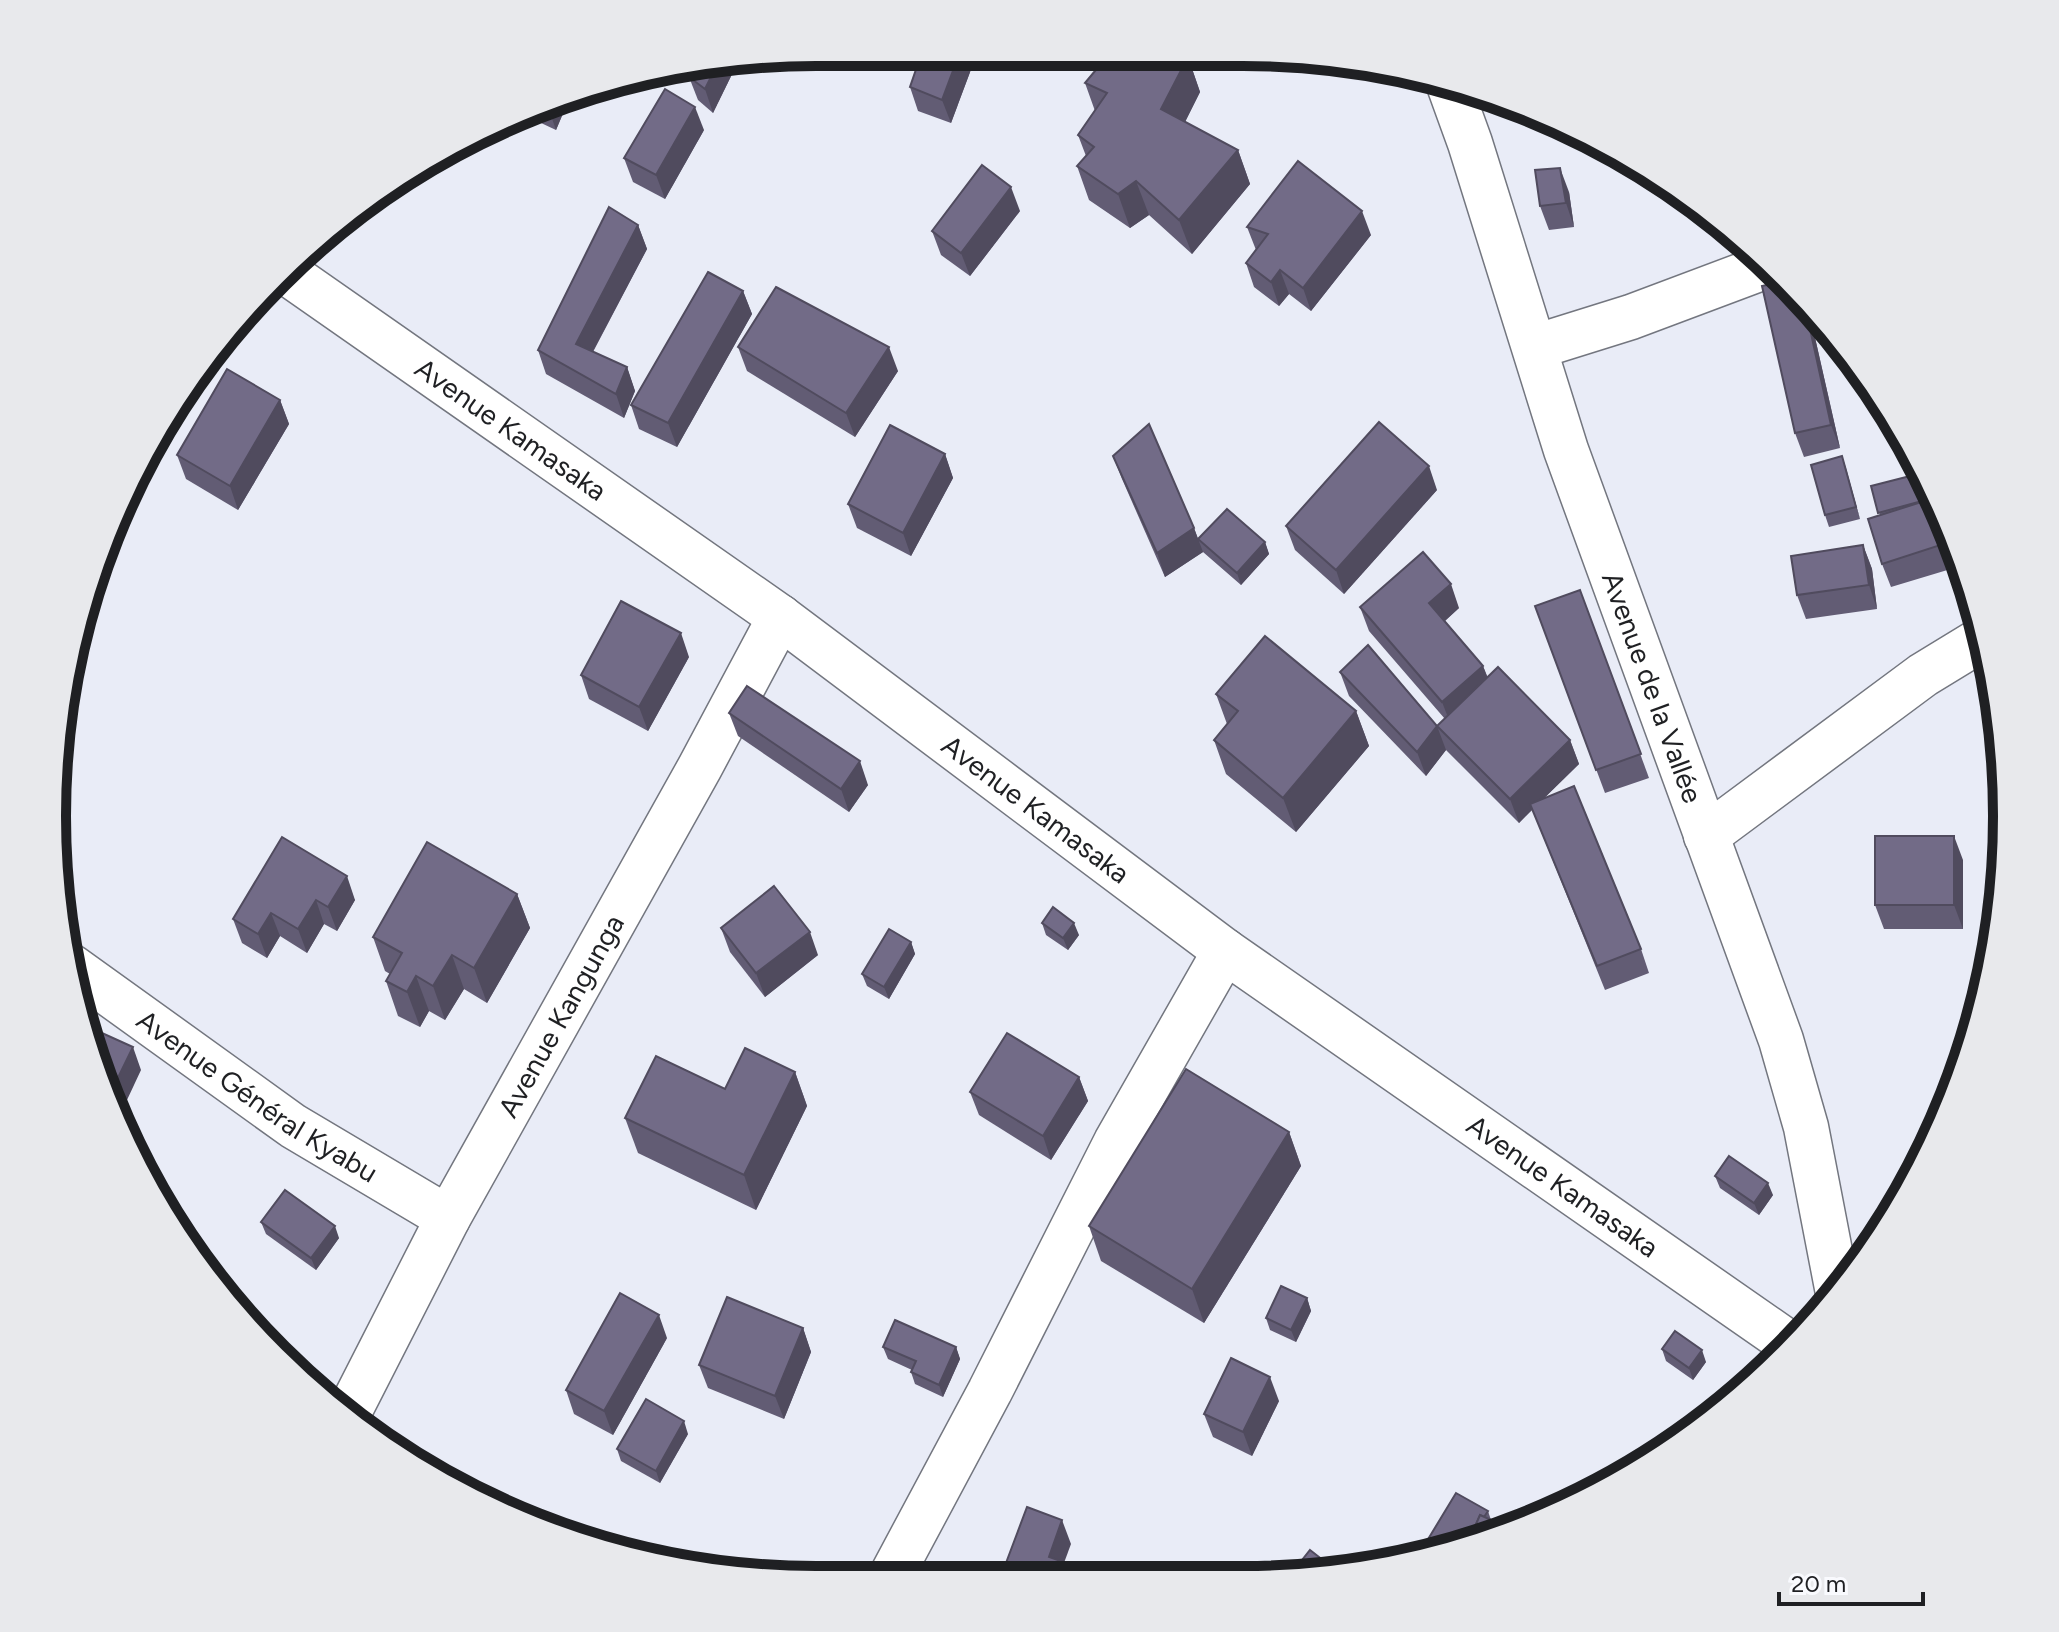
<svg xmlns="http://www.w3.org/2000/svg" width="2059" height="1632" font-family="Figtree,sans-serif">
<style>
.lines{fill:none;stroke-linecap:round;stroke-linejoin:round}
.minor-casing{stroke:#73767f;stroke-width:47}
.tertiary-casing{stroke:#73767f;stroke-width:47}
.minor{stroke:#fff;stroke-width:44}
.tertiary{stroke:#fff;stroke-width:44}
.wall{fill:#625c74}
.shaded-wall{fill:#504b5e}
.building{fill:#726b87;stroke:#504b5e;stroke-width:2}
.labels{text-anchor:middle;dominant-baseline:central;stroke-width:6;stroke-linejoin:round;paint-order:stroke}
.street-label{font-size:28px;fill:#1f2023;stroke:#f9fafe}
.rim{fill:none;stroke:#1f2023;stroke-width:10}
</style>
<rect width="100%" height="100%" fill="#e9ecf7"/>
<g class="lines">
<g class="minor-casing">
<g id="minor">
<path id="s1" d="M 1449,85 L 1470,143 L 1566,450 L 1781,1040 L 1806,1127 L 1838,1293"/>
<polyline points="1535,347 1631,317 1767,266"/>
<polyline points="1706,836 1923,675 1982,639"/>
<path id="s2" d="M 72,967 L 293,1126 L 448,1218"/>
<path id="s3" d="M 346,1418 L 448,1218 L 700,767 L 780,617"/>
<polyline points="889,1580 990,1391 1116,1142 1225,951"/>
</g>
</g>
<g class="tertiary-casing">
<g id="tertiary">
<path id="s4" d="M 283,270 L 780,617 L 1225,951 L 1790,1344"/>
</g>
</g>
<use href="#minor" class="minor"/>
<use href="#tertiary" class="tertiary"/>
</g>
<g class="wall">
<polygon points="922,52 975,53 976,56 951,123 918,111 910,87"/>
<polygon points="1188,57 1200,92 1185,122 1238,150 1250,184 1192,254 1149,215 1130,228 1089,200 1077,166 1086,156 1078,135 1095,111 1085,83 1126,61"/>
<polygon points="735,68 713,113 698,100 689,77"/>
<polygon points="569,99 556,130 526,116"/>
<polygon points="704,130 665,199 633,182 624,158"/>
<polygon points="1569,192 1574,227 1549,230 1540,206"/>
<polygon points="1020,211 970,276 941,255 932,231"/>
<polygon points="638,225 647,249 593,352 627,367 635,391 624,418 546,374 538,350"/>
<polygon points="1247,227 1371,235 1311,311 1289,294 1279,306 1254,287 1246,263 1256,250"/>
<polygon points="1780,282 1811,320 1840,448 1804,457 1795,433"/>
<polygon points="743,291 752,314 677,447 639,429 631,405"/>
<polygon points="738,347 898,371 855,437 747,371"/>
<polygon points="280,400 289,424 238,510 186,479 177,455"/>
<polygon points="945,454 953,478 911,556 857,528 848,504"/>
<polygon points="1113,456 1194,528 1198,539 1265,542 1269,554 1241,585 1203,552 1165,577 1122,479"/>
<polygon points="1842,456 1860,519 1829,527 1825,515"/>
<polygon points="1922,473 1964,565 1891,587 1882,564 1880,515 1871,486"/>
<polygon points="1437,490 1344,594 1295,550 1286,526"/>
<polygon points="1863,545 1872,569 1877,609 1806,619 1797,595"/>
<polygon points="1580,590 1649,778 1605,793 1535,606"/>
<polygon points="1360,607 1459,608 1445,621 1483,666 1488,678 1570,740 1579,764 1543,799 1641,949 1649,973 1605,990 1532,809 1519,823 1446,750 1426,776 1349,696 1340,672 1437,726 1445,719 1369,631"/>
<polygon points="689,657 648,731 589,699 581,675"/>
<polygon points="1216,694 1356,711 1369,746 1296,832 1226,774 1214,740 1227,724"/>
<polygon points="729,713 868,785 849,812 738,736"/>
<polygon points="282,837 355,900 337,931 324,924 307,953 280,936 267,958 242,943 233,919"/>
<polygon points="1963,860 1963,929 1884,929 1875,905"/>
<polygon points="517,894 530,928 487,1003 464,989 445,1020 429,1011 420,1027 398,1016 386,981 390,974 385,971 373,937"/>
<polygon points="1042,923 1079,935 1068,950 1046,935"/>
<polygon points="721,928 818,955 765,997 730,952"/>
<polygon points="911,942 915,954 889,999 867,986 862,974"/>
<polygon points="795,1072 807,1106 756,1210 638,1153 625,1118 725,1089"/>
<polygon points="1079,1077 1088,1101 1051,1160 979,1115 970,1092"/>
<polygon points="1289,1132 1301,1166 1204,1323 1101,1261 1089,1226"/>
<polygon points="1715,1176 1773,1195 1759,1215 1720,1188"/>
<polygon points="261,1222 339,1238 316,1270 266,1234"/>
<polygon points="1307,1298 1311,1311 1296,1342 1270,1330 1266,1318"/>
<polygon points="803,1328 811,1352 784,1419 708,1388 699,1365"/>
<polygon points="667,1338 613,1435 574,1414 566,1390"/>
<polygon points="883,1347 956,1347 960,1359 943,1397 915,1384 911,1372 912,1370 888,1359"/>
<polygon points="1662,1349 1706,1362 1693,1380 1666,1361"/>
<polygon points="1279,1401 1252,1456 1213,1437 1204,1414"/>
<polygon points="688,1434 660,1483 621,1461 617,1449"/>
<polygon points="1488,1511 1491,1520 1507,1527 1441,1554 1435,1555 1432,1553 1427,1541"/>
</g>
<g class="shaded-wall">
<polygon points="960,52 975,53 976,56 951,123 942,100"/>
<polygon points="1188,57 1200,92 1174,144 1161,109"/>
<polygon points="734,63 735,68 713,113 705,89 717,65"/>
<polygon points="569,99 556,130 548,107"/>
<polygon points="695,107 704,130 665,199 656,175"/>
<polygon points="1238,150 1250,184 1192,254 1179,220"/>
<polygon points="1560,168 1569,192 1574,227 1566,203"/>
<polygon points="1136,181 1149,215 1130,228 1118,194"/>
<polygon points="1011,187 1020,211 970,276 961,253"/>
<polygon points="1362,211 1371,235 1311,311 1303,288"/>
<polygon points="638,225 647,249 584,368 576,344"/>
<polygon points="1280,270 1289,294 1279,306 1271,282"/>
<polygon points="743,291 752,314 677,447 668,423"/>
<polygon points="1807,315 1811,320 1840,448 1831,425"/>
<polygon points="889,347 898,371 855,437 846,413"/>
<polygon points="627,367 635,391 624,418 616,394"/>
<polygon points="280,400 289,424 238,510 230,486"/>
<polygon points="945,454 953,478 911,556 903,533"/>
<polygon points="1842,456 1846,468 1860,519 1856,507"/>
<polygon points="1429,466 1437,490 1344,594 1336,570"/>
<polygon points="1194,528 1203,552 1165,577 1157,553"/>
<polygon points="1265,542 1269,554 1241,585 1237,573"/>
<polygon points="1863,545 1872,569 1877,609 1869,585"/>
<polygon points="1451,584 1459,608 1438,627 1429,603"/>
<polygon points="681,633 689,657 648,731 639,707"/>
<polygon points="1483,666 1492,690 1451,725 1442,702"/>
<polygon points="1356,711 1369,746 1296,832 1283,798"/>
<polygon points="1437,726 1446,750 1426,776 1417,752"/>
<polygon points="1570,740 1579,764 1519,823 1510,799"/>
<polygon points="860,761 868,785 849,812 841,789"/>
<polygon points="1954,836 1963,860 1963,929 1954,905"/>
<polygon points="347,876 355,900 337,931 328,907"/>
<polygon points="517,894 530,928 487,1003 474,968"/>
<polygon points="316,900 324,924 307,953 298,929"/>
<polygon points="271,913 280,936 267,958 258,934"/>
<polygon points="1074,923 1079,935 1068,950 1063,938"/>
<polygon points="810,932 818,955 765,997 756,973"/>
<polygon points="911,942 915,954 889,999 884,987"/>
<polygon points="452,955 464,989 445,1020 433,986"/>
<polygon points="416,976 429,1011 420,1027 407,992"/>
<polygon points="133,1047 141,1070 120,1115 111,1092"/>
<polygon points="795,1072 807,1106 756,1210 744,1175"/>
<polygon points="1079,1077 1088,1101 1051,1160 1043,1136"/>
<polygon points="1289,1132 1301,1166 1204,1323 1192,1289"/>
<polygon points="1768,1183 1773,1195 1759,1215 1754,1203"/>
<polygon points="335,1226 339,1238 316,1270 311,1258"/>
<polygon points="1307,1298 1311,1311 1296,1342 1291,1330"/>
<polygon points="659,1315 667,1338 613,1435 604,1411"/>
<polygon points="803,1328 811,1352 784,1419 775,1396"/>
<polygon points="956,1347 960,1359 943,1397 939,1385"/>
<polygon points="1702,1350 1706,1362 1693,1380 1689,1368"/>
<polygon points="1270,1377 1279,1401 1252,1456 1243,1432"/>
<polygon points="684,1421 688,1434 660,1483 656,1471"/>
<polygon points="1062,1520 1071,1544 1058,1579 1049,1557"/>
<polygon points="1069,1564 1075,1579 1063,1579"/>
</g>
<g class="building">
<polygon points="922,52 960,52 942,100 910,87"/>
<polygon points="1110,53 1115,53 1126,61 1132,53 1181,53 1188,57 1161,109 1238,150 1179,220 1136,181 1118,194 1077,166 1094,147 1078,135 1107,93 1085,83"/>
<polygon points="717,65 705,89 689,77 692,68"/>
<polygon points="665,89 695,107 656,175 624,158"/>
<polygon points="1298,161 1362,211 1303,288 1280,270 1271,282 1246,263 1268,234 1247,227"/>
<polygon points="982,165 1011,187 961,253 932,231"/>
<polygon points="1560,168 1566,203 1540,206 1535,170"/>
<polygon points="609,207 638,225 576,344 627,367 616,394 538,350"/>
<polygon points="708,272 743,291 668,423 631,405"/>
<polygon points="1780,282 1807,315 1831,425 1795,433 1762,286"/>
<polygon points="776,287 889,347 846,413 738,347"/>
<polygon points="227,369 280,400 230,486 177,455"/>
<polygon points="1379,422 1429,466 1336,570 1286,526"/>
<polygon points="1149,424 1194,528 1157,553 1113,456"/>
<polygon points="890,425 945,454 903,533 848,504"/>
<polygon points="1842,456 1856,507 1825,515 1811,465"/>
<polygon points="1922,473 1933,498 1878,513 1871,486"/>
<polygon points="1934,498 1953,541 1882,564 1868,519"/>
<polygon points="1227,509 1265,542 1237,573 1198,539"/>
<polygon points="1863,545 1869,585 1797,595 1791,556"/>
<polygon points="1423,552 1451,584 1429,603 1483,666 1442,702 1360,607"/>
<polygon points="1580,590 1641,754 1596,770 1535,606"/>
<polygon points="621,601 681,633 639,707 581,675"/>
<polygon points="1265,636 1356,711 1283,798 1214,740 1238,711 1216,694"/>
<polygon points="1368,645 1437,726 1417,752 1340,672"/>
<polygon points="1498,667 1570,740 1510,799 1437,726"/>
<polygon points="747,686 860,761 841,789 729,713"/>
<polygon points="1574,786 1641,949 1597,966 1530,804"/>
<rect x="1875" y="836" width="79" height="69"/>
<polygon points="282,837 347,876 328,907 316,900 298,929 271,913 258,934 233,919"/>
<polygon points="427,842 517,894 474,968 452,955 433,986 416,976 407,992 386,981 402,953 373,937"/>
<polygon points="774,886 810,932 756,973 721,928"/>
<polygon points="1053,907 1074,923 1063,938 1042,923"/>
<polygon points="889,929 911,942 884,987 862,974"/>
<polygon points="82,1024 133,1047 111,1092"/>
<polygon points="1007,1033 1079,1077 1043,1136 970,1092"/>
<polygon points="745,1048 795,1072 744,1175 625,1118 656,1056 725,1089"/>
<polygon points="1962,1063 1957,1077 1955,1065"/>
<polygon points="1186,1069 1289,1132 1192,1289 1089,1226"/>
<polygon points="1729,1156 1768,1183 1754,1203 1715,1176"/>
<polygon points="285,1190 335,1226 311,1258 261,1222"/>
<polygon points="1281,1286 1307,1298 1291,1330 1266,1318"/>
<polygon points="620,1293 659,1315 604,1411 566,1390"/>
<polygon points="727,1297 803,1328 775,1396 699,1365"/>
<polygon points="895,1320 956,1347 939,1385 911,1372 916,1361 883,1347"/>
<polygon points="1675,1331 1702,1350 1689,1368 1662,1349"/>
<polygon points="1231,1358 1270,1377 1243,1432 1204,1414"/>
<polygon points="646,1399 684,1421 656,1471 617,1449"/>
<polygon points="1456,1493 1488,1511 1484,1517 1480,1515 1468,1543 1446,1552 1427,1541"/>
<polygon points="1027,1507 1062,1520 1049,1557 1069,1564 1063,1579 1000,1579"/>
<polygon points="1480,1515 1507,1527 1468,1543"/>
<polygon points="1310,1550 1337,1571 1288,1578"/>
</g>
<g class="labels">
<g class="street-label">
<text stroke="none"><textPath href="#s4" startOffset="278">Avenue Kamasaka</textPath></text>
<text stroke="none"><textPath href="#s1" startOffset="636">Avenue de la Vallée</textPath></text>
<text stroke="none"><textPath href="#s4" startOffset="926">Avenue Kamasaka</textPath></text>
<text stroke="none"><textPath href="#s3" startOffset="456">Avenue Kangunga</textPath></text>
<text stroke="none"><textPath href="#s2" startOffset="226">Avenue Général Kyabu</textPath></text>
<text stroke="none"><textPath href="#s4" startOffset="1574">Avenue Kamasaka</textPath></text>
</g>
</g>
<path d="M0 0H2059V1632H0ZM816 66H1243A750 750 0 0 1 1993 816V816A750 750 0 0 1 1243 1566H816A750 750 0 0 1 66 816V816A750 750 0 0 1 816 66Z" fill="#e8e9ec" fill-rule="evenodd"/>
<path class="rim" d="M816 66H1243A750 750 0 0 1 1993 816V816A750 750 0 0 1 1243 1566H816A750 750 0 0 1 66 816V816A750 750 0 0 1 816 66Z"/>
<path d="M1779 1592v12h144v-12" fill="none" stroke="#1f2023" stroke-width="4"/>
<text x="1791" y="1592" font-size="24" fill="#1f2023" stroke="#f9fafe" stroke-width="6" paint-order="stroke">20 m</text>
</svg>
